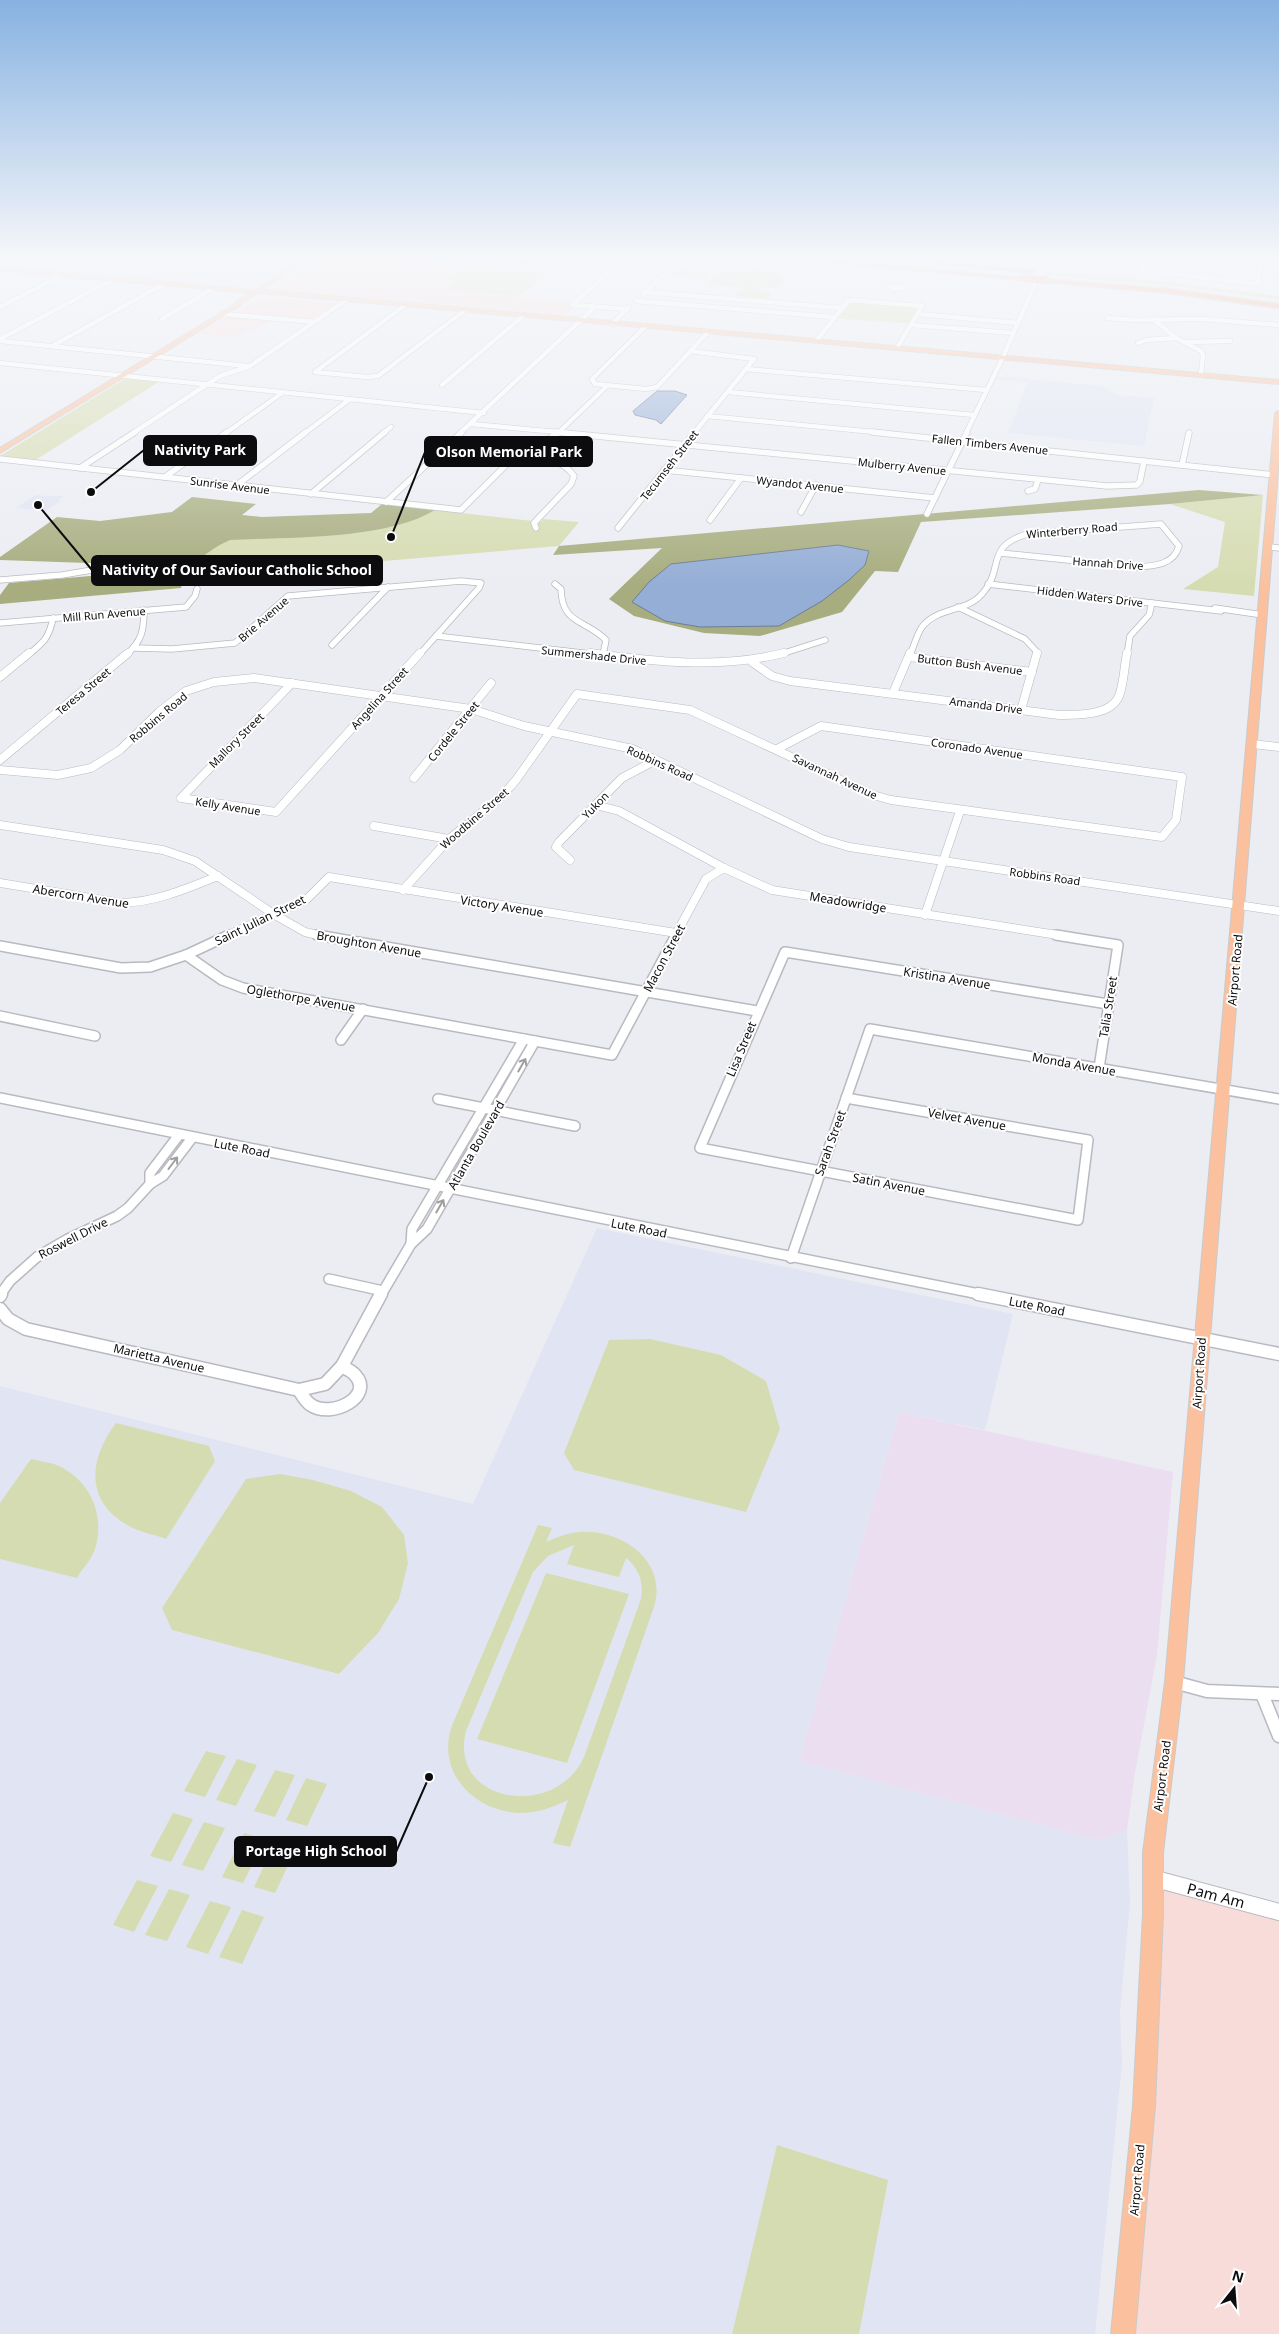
<svg xmlns="http://www.w3.org/2000/svg" width="1279" height="2334" font-family="'Noto Sans',sans-serif">
<style>
.commercial{fill:#f7dcda}
.industrial{fill:#ebdef1}
.built{fill:#e1e5f3}
.green{fill:#d6dcb1;fill-rule:evenodd}
.forest{fill:#a7ad7e}
.water{fill:#95aed6;stroke:#6c7d9a}
.lines{fill:none;stroke-linecap:round;stroke-linejoin:round}
.minor-far5-casing{stroke:#b8bac0;stroke-width:5.5}
.minor-far4-casing{stroke:#b8bac0;stroke-width:7}
.minor-far3-casing{stroke:#b8bac0;stroke-width:9}
.minor-far2-casing{stroke:#b8bac0;stroke-width:12}
.minor-far1-casing{stroke:#b8bac0;stroke-width:15}
.minor-casing{stroke:#b8bac0;stroke-width:18}
.major-casing{stroke:#cacaca;stroke-width:2}
.highway-casing{stroke:#cacaca;stroke-width:3}
.minor-far5{stroke:#fff;stroke-width:4.5}
.minor-far4{stroke:#fff;stroke-width:5.5}
.minor-far3{stroke:#fff;stroke-width:8}
.minor-far2{stroke:#fff;stroke-width:9}
.minor-far1{stroke:#fff;stroke-width:12}
.minor{stroke:#fff;stroke-width:16}
.major{fill:#fbc19e;fill-rule:evenodd}
.highway{fill:#f9975d;fill-rule:evenodd}
.highway-bridge-casing{stroke:#cacaca;stroke-width:8;stroke-linecap:butt}
.highway-bridge{stroke:#f9975d;stroke-width:7}
.oneway{stroke:#9e9e9f}
.labels{text-anchor:middle;dominant-baseline:central;stroke-width:4;stroke-linejoin:round;paint-order:stroke}
.far-street-label{font-size:11px;fill:#0c0c0e;stroke:#fff}
.street-label{font-size:12px;fill:#0c0c0e;stroke:#fff}
.near-street-label{font-size:15px;fill:#0c0c0e;stroke:#fff}
.leader{fill:none;stroke:#0c0c0e;stroke-width:2}
.callout-dot{fill:#0c0c0e;stroke:#fff;stroke-width:2}
.callout{fill:#0c0c0e;stroke:#0c0c0e;stroke-width:2}
.callout-label{font-size:14px;text-anchor:middle;font-weight:bold;fill:#fff}
</style>
<rect width="100%" height="100%" fill="#ebedf3"/>
<g class="commercial">
<polygon points="318,259 382,259 463,265 445,278 457,280 445,290 573,301 569,305 576,306 564,316 268,292"/>
<polygon points="260,297 264,297 335,303 311,320 234,313"/>
<polygon points="226,317 228,317 274,321 233,337 199,334"/>
<polygon points="1161,1886 1279,1917 1279,2334 1129,2334"/>
</g>
<polygon class="industrial" points="899,1412 1173,1472 1157,1655 1134,1778 1127,1831 1099,1840 799,1761"/>
<g class="built">
<polygon points="63,259 299,259 287,269 251,290 38,271"/>
<polygon points="993,376 1102,386 1117,395 1154,398 1144,446 1008,433 1028,382 992,379"/>
<polygon points="36,495 50,496 64,496 57,501 60,501 46,511 16,508"/>
<polygon points="597,1228 1013,1314 985,1430 899,1412 799,1761 1099,1840 1127,1831 1130,1903 1120,2012 1122,2064 1095,2334 0,2334 0,1386 473,1504"/>
</g>
<g class="green">
<polygon points="386,259 479,259 503,264 559,265 519,296 444,290 456,280 444,279 462,265"/>
<path d="M 729,267 C 745,268 775,265 785,280 L 777,288 L 749,287 L 769,292 L 771,295 L 768,299 L 738,296 L 736,295 L 745,287 L 723,286 L 708,283 L 709,280 Z"/>
<polygon points="680,268 707,273 707,277 705,279 669,276"/>
<polygon points="1045,272 1147,279 1279,296 1279,300 1180,287 1044,275"/>
<polygon points="846,301 922,306 912,324 834,318"/>
<polygon points="126,378 160,381 34,461 0,456"/>
<polygon points="1263,495 1254,596 1183,589 1218,567 1225,522 1170,504"/>
<polygon points="382,504 541,522 543,519 579,522 559,546 161,580 242,515 355,527"/>
<polygon points="650,1339 721,1355 766,1381 780,1429 746,1512 574,1470 564,1453 609,1340"/>
<path d="M 116,1423 L 209,1446 L 215,1461 L 166,1539 C 156,1535 143,1533 133,1528 C 85,1505 87,1461 116,1423 Z"/>
<path d="M 31,1459 C 38,1461 47,1462 54,1464 C 89,1477 106,1514 95,1549 C 92,1559 82,1569 77,1578 L 0,1559 L 0,1503 Z"/>
<polygon points="280,1474 313,1480 351,1491 382,1507 404,1535 408,1563 399,1599 378,1633 339,1674 172,1630 162,1608 246,1479"/>
<path d="M 538,1525 L 552,1528 L 546,1542 C 557,1537 568,1533 580,1532 C 622,1529 668,1561 654,1607 L 570,1847 L 553,1843 L 568,1800 C 553,1807 538,1813 521,1813 C 473,1812 434,1770 453,1723 ZM 574,1545 L 567,1564 L 619,1577 L 626,1558 C 639,1568 644,1583 641,1599 L 584,1757 C 556,1820 448,1804 466,1731 L 533,1572 L 548,1556 Z"/>
<polygon points="546,1573 629,1594 567,1763 477,1739"/>
<polygon points="206,1751 226,1756 205,1797 184,1791"/>
<polygon points="237,1759 257,1765 236,1806 216,1800"/>
<polygon points="275,1770 295,1775 275,1817 254,1811"/>
<polygon points="306,1778 327,1784 307,1826 286,1820"/>
<polygon points="173,1813 193,1819 171,1862 150,1856"/>
<polygon points="204,1822 225,1828 203,1871 182,1865"/>
<polygon points="244,1833 265,1839 243,1883 222,1877"/>
<polygon points="275,1843 296,1849 275,1893 254,1887"/>
<polygon points="137,1880 158,1886 134,1932 113,1925"/>
<polygon points="169,1889 190,1895 167,1941 145,1935"/>
<polygon points="210,1901 231,1907 208,1954 186,1947"/>
<polygon points="242,1910 264,1917 242,1964 219,1957"/>
<polygon points="777,2145 888,2180 859,2334 732,2334"/>
</g>
<g class="forest">
<polygon points="897,259 947,259 945,262 1036,270 1032,274"/>
<polygon points="1199,490 1263,495 1170,504 921,522 898,572 875,571 842,612 760,636 704,633 634,616 609,599 662,548 553,555 559,546"/>
<path d="M 192,497 L 256,504 L 242,515 L 262,517 L 371,513 L 382,504 L 435,510 C 386,540 288,537 230,540 C 211,548 185,567 181,588 L 0,604 L 0,595 L 9,583 L 102,575 L 117,564 L 0,560 L 0,557 L 57,517 L 100,521 L 172,512 Z"/>
</g>
<g class="water">
<polygon points="657,391 675,391 687,395 661,424 656,420 635,415 633,411"/>
<polygon points="838,545 869,551 865,565 849,580 822,601 779,626 700,627 665,621 632,602 649,582 671,564"/>
</g>
<g class="lines">
<g class="minor-far5-casing">
<g id="minor-far5">
<polyline points="175,259 170,262 182,262 180,259"/>
<polyline points="624,259 572,305 627,309"/>
<polyline points="0,261 4,259"/>
<polyline points="981,265 984,259"/>
<polyline points="1140,270 1258,284 1260,259"/>
<polyline points="1140,270 1149,259"/>
<polyline points="1201,278 1205,259"/>
<polygon points="889,286 902,288 893,289"/>
<polyline points="645,292 841,308"/>
<polyline points="643,294 676,263"/>
<polyline points="636,301 834,317"/>
<polyline points="0,307 62,275"/>
<polyline points="223,314 315,322"/>
<polyline points="918,314 1018,323"/>
<polyline points="1108,318 1135,320 1202,319 1279,325"/>
<polyline points="162,319 212,289"/>
<polyline points="1153,319 1176,338 1201,351 1203,355 1201,375"/>
<polyline points="612,324 629,307"/>
<polyline points="912,325 1013,333"/>
<polyline points="645,327 592,379 595,384 646,389 657,387 708,332"/>
<polyline points="0,339 112,280"/>
<polyline points="0,341 248,366"/>
<polyline points="816,341 849,300 922,306 897,348"/>
<polyline points="1186,342 1230,341"/>
<polyline points="1138,343 1146,340 1176,338"/>
<polyline points="52,346 162,285"/>
<polyline points="690,351 754,359 694,433"/>
<polyline points="0,363 484,413"/>
<polyline points="746,369 986,390"/>
<polyline points="315,372 367,377 378,376 464,311"/>
<polyline points="315,372 404,306"/>
<polyline points="442,385 523,316"/>
<polyline points="728,392 974,415"/>
<polyline points="707,416 885,433"/>
<polyline points="471,424 568,433"/>
<polyline points="133,433 220,376 250,366 345,301"/>
<polyline points="226,433 282,393"/>
<polyline points="305,433 350,399"/>
<polyline points="383,433 391,427"/>
<polyline points="460,433 595,307"/>
<polyline points="558,433 608,385"/>
<polyline points="966,433 1003,357 1046,259"/>
</g>
</g>
<g class="minor-far4-casing">
<g id="minor-far4">
<polyline points="555,432 1107,486 1137,485 1140,481 1144,461"/>
<polyline points="872,432 1274,475"/>
<path d="M 521,454 C 540,458 562,458 574,476 L 571,484 L 534,523 L 536,528"/>
<polyline points="0,459 461,510 508,463 560,432"/>
<polyline points="1182,465 1189,433"/>
<polyline points="80,468 135,432"/>
<polyline points="664,470 935,498"/>
<polyline points="165,477 227,432"/>
<polyline points="237,485 306,432"/>
<polyline points="1028,491 1035,489 1038,480"/>
<polyline points="311,494 385,432"/>
<polyline points="386,502 462,432"/>
<polyline points="801,512 816,485"/>
<polyline points="927,514 967,432"/>
<polyline points="710,520 741,478"/>
<polyline points="618,528 695,432"/>
<polyline points="1269,547 1279,548"/>
<polyline points="0,580 62,575 92,570"/>
<path d="M 555,584 L 561,589 C 562,625 585,619 606,640 L 603,655"/>
<polyline points="988,584 1221,611"/>
<polyline points="958,607 1025,639 1037,652 1036,655"/>
<polyline points="1215,608 1263,615"/>
<polyline points="0,623 186,607 195,596 197,589"/>
<polyline points="436,636 600,655"/>
<polyline points="332,645 388,587"/>
<polyline points="134,648 172,649 235,643 288,596 461,581 481,583 479,588 419,655"/>
<path d="M 28,655 C 44,642 49,638 53,618"/>
<path d="M 126,655 C 142,641 144,630 144,610"/>
<polyline points="778,655 825,640"/>
<path d="M 910,655 C 914,646 917,634 922,627 C 937,607 967,612 982,594 C 1005,569 984,547 1027,534 L 1161,524 L 1179,546 C 1174,565 1154,566 1137,567 L 1000,553"/>
<polyline points="1127,655 1130,636 1149,615 1152,603"/>
</g>
</g>
<g class="minor-far3-casing">
<g id="minor-far3">
<path d="M 590,653 C 655,662 719,669 784,653"/>
<polyline points="909,657 1032,672"/>
<path d="M 752,662 L 772,676 L 790,681 L 1059,715 C 1077,715 1111,716 1119,696 C 1124,683 1124,667 1127,653"/>
<polyline points="0,677 29,653"/>
<polyline points="292,683 181,798 276,812 420,653"/>
<polyline points="893,693 910,653"/>
<polyline points="1021,710 1037,653"/>
<polyline points="1253,744 1279,747"/>
<polyline points="0,760 128,653"/>
<polyline points="0,770 58,775 91,768 120,750 159,712 186,691 214,682 254,678 471,709 524,726 633,749 822,839 849,847 1279,911"/>
<polyline points="414,778 491,683"/>
<polyline points="596,805 619,811 724,868 772,890 1064,936"/>
<polyline points="0,825 163,850 195,861 275,915 305,932 322,936"/>
<polyline points="374,826 449,839"/>
<polyline points="570,860 556,847 559,842 622,778 656,760"/>
<path d="M 0,883 L 121,903 C 156,902 186,889 218,876"/>
<polyline points="403,890 449,839 502,796 516,780 577,694 690,710 873,795 891,800 1162,837 1176,820 1182,777 821,726 777,749"/>
<polyline points="925,915 960,811"/>
<polyline points="226,936 307,899 329,877 676,933"/>
<polyline points="675,936 706,879 724,868"/>
</g>
</g>
<g class="minor-far2-casing">
<g id="minor-far2">
<polyline points="317,935 757,1011"/>
<polyline points="1056,935 1118,945 1099,1068"/>
<polyline points="0,946 121,968 150,967 186,955 229,935"/>
<polyline points="186,955 222,980 243,988 612,1055 676,935"/>
<polyline points="0,1016 95,1036"/>
<polyline points="341,1040 363,1009"/>
<polyline points="0,1098 984,1295"/>
<polyline points="846,1098 1088,1140 1078,1220 700,1148 785,952 1108,1004"/>
<polyline points="438,1099 575,1126"/>
<polyline points="150,1184 150,1173 179,1135"/>
<polyline points="411,1244 412,1229 524,1039"/>
<polyline points="791,1258 870,1029 1279,1099"/>
<polyline points="329,1279 383,1291"/>
<polyline points="0,1295 10,1281 37,1257 68,1239 117,1216 128,1208 150,1184 163,1176 192,1138"/>
<polyline points="381,1295 411,1244 427,1229 535,1041"/>
</g>
</g>
<g class="minor-far1-casing">
<g id="minor-far1">
<polyline points="978,1294 1279,1354"/>
<polyline points="0,1296 1,1294"/>
<polyline points="0,1309 8,1319 26,1329 299,1390 325,1384 342,1366 381,1294"/>
<path d="M 299,1390 C 302,1395 306,1402 311,1405 C 332,1419 375,1396 355,1375 C 352,1371 346,1369 342,1366"/>
<polyline points="1174,1682 1207,1691 1279,1694"/>
<polyline points="1262,1694 1279,1736"/>
</g>
</g>
<g class="minor-casing">
<polyline id="minor" points="1152,1878 1279,1912"/>
</g>
<g class="major-casing">
<g id="major">
<polygon points="304,259 311,259 262,290 1279,380 1279,384 257,293 242,303 240,306 0,453 0,448 235,304 237,301 250,293 0,271 0,267 255,290"/>
<polygon points="1279,411 1279,460 1183,1682 1163,1853 1163,1914 1155,2106 1135,2334 1111,2334 1133,2106 1143,1914 1143,1853 1165,1682 1275,413"/>
</g>
</g>
<g class="highway-casing">
<g id="highway">
<polygon points="496,259 557,259 525,263"/>
<polygon points="791,259 817,259 1027,278 1024,280"/>
<polygon points="1044,279 1168,289 1279,304 1279,308 1168,293 1046,282"/>
</g>
</g>
<use href="#minor-far5" class="minor-far5"/>
<use href="#minor-far4" class="minor-far4"/>
<use href="#minor-far3" class="minor-far3"/>
<use href="#minor-far2" class="minor-far2"/>
<use href="#minor-far1" class="minor-far1"/>
<use href="#minor" class="minor"/>
<use href="#major" class="major"/>
<use href="#highway" class="highway"/>
<g class="highway-bridge-casing">
<polyline id="highway-bridge" points="1024,278 1046,280"/>
</g>
<use href="#highway-bridge" class="highway-bridge"/>
</g>
<defs><path id="oneway-shaft" d="M-6 0H5M1.5-3L5.5 0L1.5 3" fill="none" stroke-width="1.6" stroke-linecap="round" stroke-linejoin="round" transform="scale(1.25)"/></defs>
<g class="oneway">
<use href="#oneway-shaft" transform="translate(522 1065) rotate(-60)"/>
<use href="#oneway-shaft" transform="translate(173 1163) rotate(-53)"/>
<use href="#oneway-shaft" transform="translate(440 1206) rotate(-60)"/>
</g>
<linearGradient id="sky" x2="0" y2="1"><stop stop-color="#87b2e1"/><stop offset="0.44" stop-color="#f6f7fa"/><stop offset="1" stop-color="#f6f7fa" stop-opacity="0"/></linearGradient>
<rect width="1279" height="586" fill="url(#sky)"/>
<g class="labels">
<g class="far-street-label">
<text transform="translate(990 444) rotate(6)">Fallen Timbers Avenue</text>
<text transform="translate(669 465) rotate(-52)">Tecumseh Street</text>
<text transform="translate(902 466) rotate(6)">Mulberry Avenue</text>
<text transform="translate(800 484) rotate(6)">Wyandot Avenue</text>
<text transform="translate(230 485) rotate(7)">Sunrise Avenue</text>
<text transform="translate(1072 530) rotate(-5)">Winterberry Road</text>
<text transform="translate(1108 563) rotate(4)">Hannah Drive</text>
<text transform="translate(1090 596) rotate(7)">Hidden Waters Drive</text>
<text transform="translate(104 614) rotate(-5)">Mill Run Avenue</text>
<text transform="translate(263 619) rotate(-41)">Brie Avenue</text>
<text transform="translate(594 655) rotate(6)">Summershade Drive</text>
<text transform="translate(970 664) rotate(7)">Button Bush Avenue</text>
<text transform="translate(83 691) rotate(-40)">Teresa Street</text>
<text transform="translate(379 698) rotate(-48)">Angelina Street</text>
<text transform="translate(986 705) rotate(7)">Amanda Drive</text>
<text transform="translate(158 717) rotate(-40)">Robbins Road</text>
<text transform="translate(453 731) rotate(-51)">Cordele Street</text>
<text transform="translate(236 740) rotate(-45)">Mallory Street</text>
<text transform="translate(977 748) rotate(8)">Coronado Avenue</text>
<text transform="translate(660 763) rotate(24)">Robbins Road</text>
<text transform="translate(835 776) rotate(25)">Savannah Avenue</text>
<text transform="translate(595 805) rotate(-46)">Yukon</text>
<text transform="translate(228 806) rotate(9)">Kelly Avenue</text>
<text transform="translate(474 818) rotate(-41)">Woodbine Street</text>
<text transform="translate(1045 876) rotate(8)">Robbins Road</text>
</g>
<g class="street-label">
<text transform="translate(81 896) rotate(9)">Abercorn Avenue</text>
<text transform="translate(848 902) rotate(9)">Meadowridge</text>
<text transform="translate(502 906) rotate(9)">Victory Avenue</text>
<text transform="translate(260 920) rotate(-26)">Saint Julian Street</text>
<text transform="translate(369 944) rotate(10)">Broughton Avenue</text>
<text transform="translate(664 958) rotate(-62)">Macon Street</text>
<text transform="translate(1235 970) rotate(-85)">Airport Road</text>
<text transform="translate(947 978) rotate(9)">Kristina Avenue</text>
<text transform="translate(301 998) rotate(10)">Oglethorpe Avenue</text>
<text transform="translate(1108 1007) rotate(-81)">Talia Street</text>
<text transform="translate(741 1049) rotate(-67)">Lisa Street</text>
<text transform="translate(1074 1064) rotate(10)">Monda Avenue</text>
<text transform="translate(967 1119) rotate(10)">Velvet Avenue</text>
<text transform="translate(830 1143) rotate(-70)">Sarah Street</text>
<text transform="translate(476 1145) rotate(-60)">Atlanta Boulevard</text>
<text transform="translate(242 1148) rotate(11)">Lute Road</text>
<text transform="translate(889 1184) rotate(11)">Satin Avenue</text>
<text transform="translate(639 1228) rotate(11)">Lute Road</text>
<text transform="translate(73 1238) rotate(-27)">Roswell Drive</text>
<text transform="translate(1037 1306) rotate(11)">Lute Road</text>
<text transform="translate(159 1358) rotate(13)">Marietta Avenue</text>
<text transform="translate(1199 1373) rotate(-86)">Airport Road</text>
<text transform="translate(1162 1776) rotate(-83)">Airport Road</text>
<text transform="translate(1137 2180) rotate(-85)">Airport Road</text>
</g>
<g class="near-street-label">
<text transform="translate(1216 1895) rotate(15)">Pam Am</text>
</g>
</g>
<path class="leader" d="M91 492L144 450M391 537L425 452M38 505L92 570M429 1777L396 1852"/>
<g class="callout-dot">
<circle cx="91" cy="492" r="5"/>
<circle cx="391" cy="537" r="5"/>
<circle cx="38" cy="505" r="5"/>
<circle cx="429" cy="1777" r="5"/>
</g>
<g class="callout">
<rect x="144" y="436" width="112" height="29" rx="5"/>
<rect x="425" y="437" width="167" height="29" rx="5"/>
<rect x="92" y="556" width="290" height="29" rx="5"/>
<rect x="235" y="1837" width="161" height="29" rx="5"/>
</g>
<g class="callout-label">
<text x="200" y="455">Nativity Park</text>
<text x="509" y="457">Olson Memorial Park</text>
<text x="237" y="575">Nativity of Our Saviour Catholic School</text>
<text x="316" y="1856">Portage High School</text>
</g>
<g transform="translate(1234 2289) rotate(17)" stroke="#ffffff" stroke-width="4" paint-order="stroke">
<path d="M0-4L9 19L0 12L-9 19Z" fill="#0c0c0e"/>
<text y="-8" font-size="14" font-weight="bold" text-anchor="middle" fill="#0c0c0e">N</text>
</g>
</svg>
